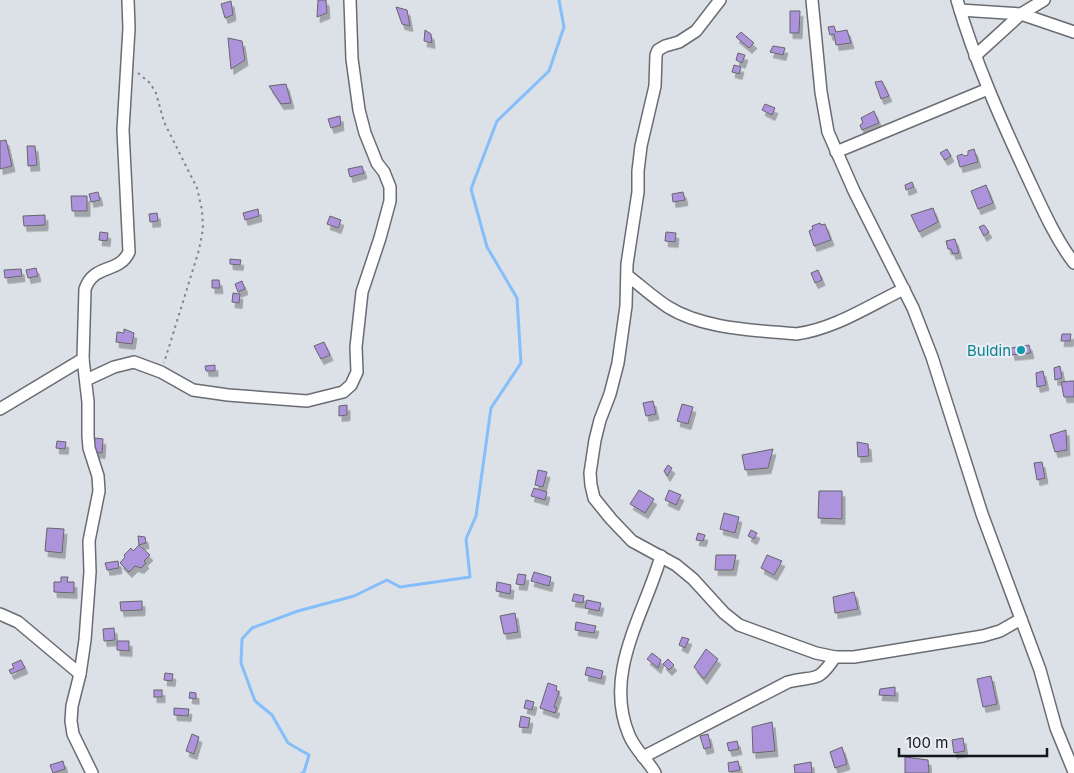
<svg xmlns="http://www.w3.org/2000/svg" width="1074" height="773" font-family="Inter,sans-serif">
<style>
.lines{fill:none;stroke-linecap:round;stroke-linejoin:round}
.stream{stroke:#84befb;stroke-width:3}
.building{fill:#ac93db;stroke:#67656c;filter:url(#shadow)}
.minor-casing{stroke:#6a6c73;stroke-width:14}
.path{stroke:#818489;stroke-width:2;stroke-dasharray:2.5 4;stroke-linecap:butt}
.minor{stroke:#fff;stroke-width:11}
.culture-dot{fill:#0f9aa8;stroke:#eaedf5;stroke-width:2}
.labels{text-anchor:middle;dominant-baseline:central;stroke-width:4;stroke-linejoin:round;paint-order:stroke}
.culture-label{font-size:15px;fill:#0d838f;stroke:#eaedf5;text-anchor:end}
</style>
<defs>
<filter id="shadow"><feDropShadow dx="3" dy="5.5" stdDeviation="0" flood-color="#0004"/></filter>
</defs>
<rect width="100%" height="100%" fill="#dce0e7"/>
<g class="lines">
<polyline class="stream" points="302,773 304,772 309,755 288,743 272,715 255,701 241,663 242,639 252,628 298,611 354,596 387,580 400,587 470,577 466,539 476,516 491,408 521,363 517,298 487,247 471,189 497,121 549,71 564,27 559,0"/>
</g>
<g class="building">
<polygon points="318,0 326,0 327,13 317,17"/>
<polygon points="231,1 233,15 225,18 221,4"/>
<polygon points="396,7 407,10 410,26 402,24"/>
<polygon points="790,11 800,11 799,33 790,33"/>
<polygon points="834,26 836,32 847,30 851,43 836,45 834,34 830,35 828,27"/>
<polygon points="425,30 431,34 432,43 424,41"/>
<polygon points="741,32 754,43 749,48 736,37"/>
<polygon points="228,38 242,41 245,60 231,69"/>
<polygon points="773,46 785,48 783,55 770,52"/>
<polygon points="738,53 745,55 742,63 736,60"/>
<polygon points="734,65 741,67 739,74 732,72"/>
<polygon points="882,81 889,96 881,99 875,82"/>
<polygon points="286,84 291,103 281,104 269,86"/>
<polygon points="765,104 775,108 772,115 762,110"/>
<polygon points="874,111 879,123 862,130 860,125 863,123 861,118"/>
<polygon points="340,116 341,125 331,128 328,119"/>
<polygon points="6,140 12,166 0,169 0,141"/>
<polygon points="27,146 35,146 37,165 28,166"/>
<polygon points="947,149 951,156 945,160 940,153"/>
<polygon points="974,149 978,162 960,167 957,156 962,154 964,156 968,155 968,151"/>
<polygon points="362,166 364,173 350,177 348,169"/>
<polygon points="912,182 914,187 906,190 905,185"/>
<polygon points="986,185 993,203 978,209 971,191"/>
<polygon points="98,192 100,200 91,202 89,194"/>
<polygon points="683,192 685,200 673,202 672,194"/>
<polygon points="71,196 87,196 87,211 72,211"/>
<polygon points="933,208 938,222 919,232 911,215"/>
<polygon points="258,209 259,216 245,220 243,213"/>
<polygon points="157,213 158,221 150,222 149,214"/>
<polygon points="45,215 45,225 24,226 23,216"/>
<polygon points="330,216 341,220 338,228 327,224"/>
<polygon points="820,223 821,225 825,224 831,240 814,246 809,231 813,229 812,226"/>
<polygon points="984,225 989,232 984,236 979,227"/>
<polygon points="100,232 108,233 107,241 99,240"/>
<polygon points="666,232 676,233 675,242 665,241"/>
<polygon points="955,239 959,253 953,254 951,249 948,249 946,241"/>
<polygon points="230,259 241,260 240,265 230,264"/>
<polygon points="36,268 38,276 28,278 26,270"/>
<polygon points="21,269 22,276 5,278 4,270"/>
<polygon points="818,270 822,280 815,283 811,273"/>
<polygon points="212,280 219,280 220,288 212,288"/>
<polygon points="242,281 245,289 238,292 235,284"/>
<polygon points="233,293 240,294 239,303 232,302"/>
<polygon points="124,329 134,333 132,344 116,342 117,332 124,333"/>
<polygon points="1062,334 1071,334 1070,341 1061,341"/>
<polygon points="324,342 330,355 321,359 314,346"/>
<polygon points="1029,345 1031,353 1012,355 1011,348"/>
<polygon points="215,365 215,371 206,371 205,366"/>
<polygon points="1060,366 1062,378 1055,380 1054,368"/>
<polygon points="1043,371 1046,385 1037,387 1036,373"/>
<polygon points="1071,381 1074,381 1074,397 1064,397 1061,382"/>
<polygon points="653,401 656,414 646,416 643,403"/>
<polygon points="682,404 693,407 688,424 677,421"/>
<polygon points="347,405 347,415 339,416 339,406"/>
<polygon points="1066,430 1067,450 1055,452 1050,435"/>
<polygon points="95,438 103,439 102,453 93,452"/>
<polygon points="57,441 66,442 65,449 56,448"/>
<polygon points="857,442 868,444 869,456 858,457"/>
<polygon points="773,449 768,468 745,470 742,455"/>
<polygon points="1042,462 1045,478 1037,480 1034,463"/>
<polygon points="668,465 672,468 667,476 664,471"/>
<polygon points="538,470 547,472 543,487 535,485"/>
<polygon points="534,488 547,492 545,500 531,496"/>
<polygon points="639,490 654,499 645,513 630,504"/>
<polygon points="669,490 681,495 676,505 665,500"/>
<polygon points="819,491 842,491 842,519 818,518"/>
<polygon points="724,513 739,517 735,533 720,529"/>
<polygon points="47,528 64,529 62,553 45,551"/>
<polygon points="751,530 757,533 754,539 748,536"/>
<polygon points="698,533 705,535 703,541 696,540"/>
<polygon points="138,536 145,537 146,543 139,545"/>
<polygon points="139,545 150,555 144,561 146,563 141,568 135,566 129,572 120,563 125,557 124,555 131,548 133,551"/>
<polygon points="716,555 736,555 733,570 715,570"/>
<polygon points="767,555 782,561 774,575 761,568"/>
<polygon points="118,561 119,568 107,570 105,563"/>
<polygon points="534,572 551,577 549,586 531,581"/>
<polygon points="518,574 526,575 524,585 516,584"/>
<polygon points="61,577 68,577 67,582 74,582 74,593 54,592 54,582 61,582"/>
<polygon points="497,582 511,585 510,594 496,591"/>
<polygon points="854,592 858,609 835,613 833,597"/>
<polygon points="574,594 584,596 583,603 572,601"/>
<polygon points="587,600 601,603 599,611 585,608"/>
<polygon points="142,601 142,610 121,611 120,602"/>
<polygon points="515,613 518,632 504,634 500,616"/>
<polygon points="576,622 596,626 594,633 575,630"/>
<polygon points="114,628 115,640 104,641 103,629"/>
<polygon points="682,637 689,639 685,648 679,645"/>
<polygon points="117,641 129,641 129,651 117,650"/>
<polygon points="706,649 718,659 704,679 694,667"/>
<polygon points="652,653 661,660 658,668 647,659"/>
<polygon points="668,659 674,665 669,670 663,664"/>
<polygon points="21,660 25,668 11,674 9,670 14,668 12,664"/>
<polygon points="587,667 603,671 601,679 585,675"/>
<polygon points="165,673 173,674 172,681 164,680"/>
<polygon points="991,676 997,704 983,707 977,679"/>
<polygon points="548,683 557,686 556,690 559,692 554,707 557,708 555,713 540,708"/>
<polygon points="895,687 895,696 879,695 880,689"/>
<rect x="154" y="690" width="8" height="7"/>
<polygon points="190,692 196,693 196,699 189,698"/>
<polygon points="526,700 534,702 532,710 524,708"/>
<polygon points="174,708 189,709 188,716 174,715"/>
<polygon points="521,716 530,718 528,728 519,727"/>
<polygon points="772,722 775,751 753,753 752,727"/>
<polygon points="192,734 199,737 194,754 186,751"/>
<polygon points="708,734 711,747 704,749 700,736"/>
<polygon points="963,738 965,751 954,753 952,740"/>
<polygon points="737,741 739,749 729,751 727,743"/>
<polygon points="842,747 847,764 835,768 830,752"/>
<polygon points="905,757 928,760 929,773 905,773"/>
<polygon points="63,761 65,769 53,773 50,765"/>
<polygon points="738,761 740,770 729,772 728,763"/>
<polygon points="811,762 812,773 795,773 794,765"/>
</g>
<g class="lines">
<g class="minor-casing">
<g id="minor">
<polyline points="720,0 696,31 679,42 665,46 658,50 656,55 655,86 641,146 638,171 638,192 627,264 626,306 618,363 610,394 600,420 595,440 590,473 591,485 594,498 611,519 632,541 676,565 693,579 724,613 739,625 816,653 835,657 854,657 983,636 1000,631 1021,619"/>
<polyline points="812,0 821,92 828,132 854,191 913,308 932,357 982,514 1040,670 1056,728 1074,772"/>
<path d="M 957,0 C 975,62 1001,120 1028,178 C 1041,206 1055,238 1074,263"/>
<polyline points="960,10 1021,14 1074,32"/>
<polyline points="975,56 1021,14 1044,0"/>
<polyline points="836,152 988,89"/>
<path d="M 628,276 C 641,286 654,298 668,307 C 703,329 755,330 796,334 C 835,329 870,305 904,289"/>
<polyline points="83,359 88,402 88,436 89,448 98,476 99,491 89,541 90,572 85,640 80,674 72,706 71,721 73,734 92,773"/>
<polyline points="86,380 114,367 134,362 161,372 193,390 228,395 307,401 343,392 351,385 357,372 356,347 362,292 380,238 390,201 390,187 384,172 377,163 365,133 359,110 352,59 350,0"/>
<path d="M 0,409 L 83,359 L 85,289 C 94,263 119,274 129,252 L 123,130 L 129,28 L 128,0"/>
<polyline points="0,614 18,622 80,674"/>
<path d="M 643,757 L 788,682 C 816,675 817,684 835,657"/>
<path d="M 655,773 C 648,760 635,750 629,735 C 603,673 644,615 661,556"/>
</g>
</g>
<polyline class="path" points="138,73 150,83 156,93 164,122 197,188 202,210 203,229 199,250 164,363"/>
<use href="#minor" class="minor"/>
</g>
<circle class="culture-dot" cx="1021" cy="350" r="5"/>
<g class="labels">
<g class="culture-label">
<text x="1011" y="350">Buldin</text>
</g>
</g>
<path d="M899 748v8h148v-8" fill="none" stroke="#141518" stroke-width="2.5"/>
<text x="906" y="748" font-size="15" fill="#141518" stroke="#eaedf5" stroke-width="4" paint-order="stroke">100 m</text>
</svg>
